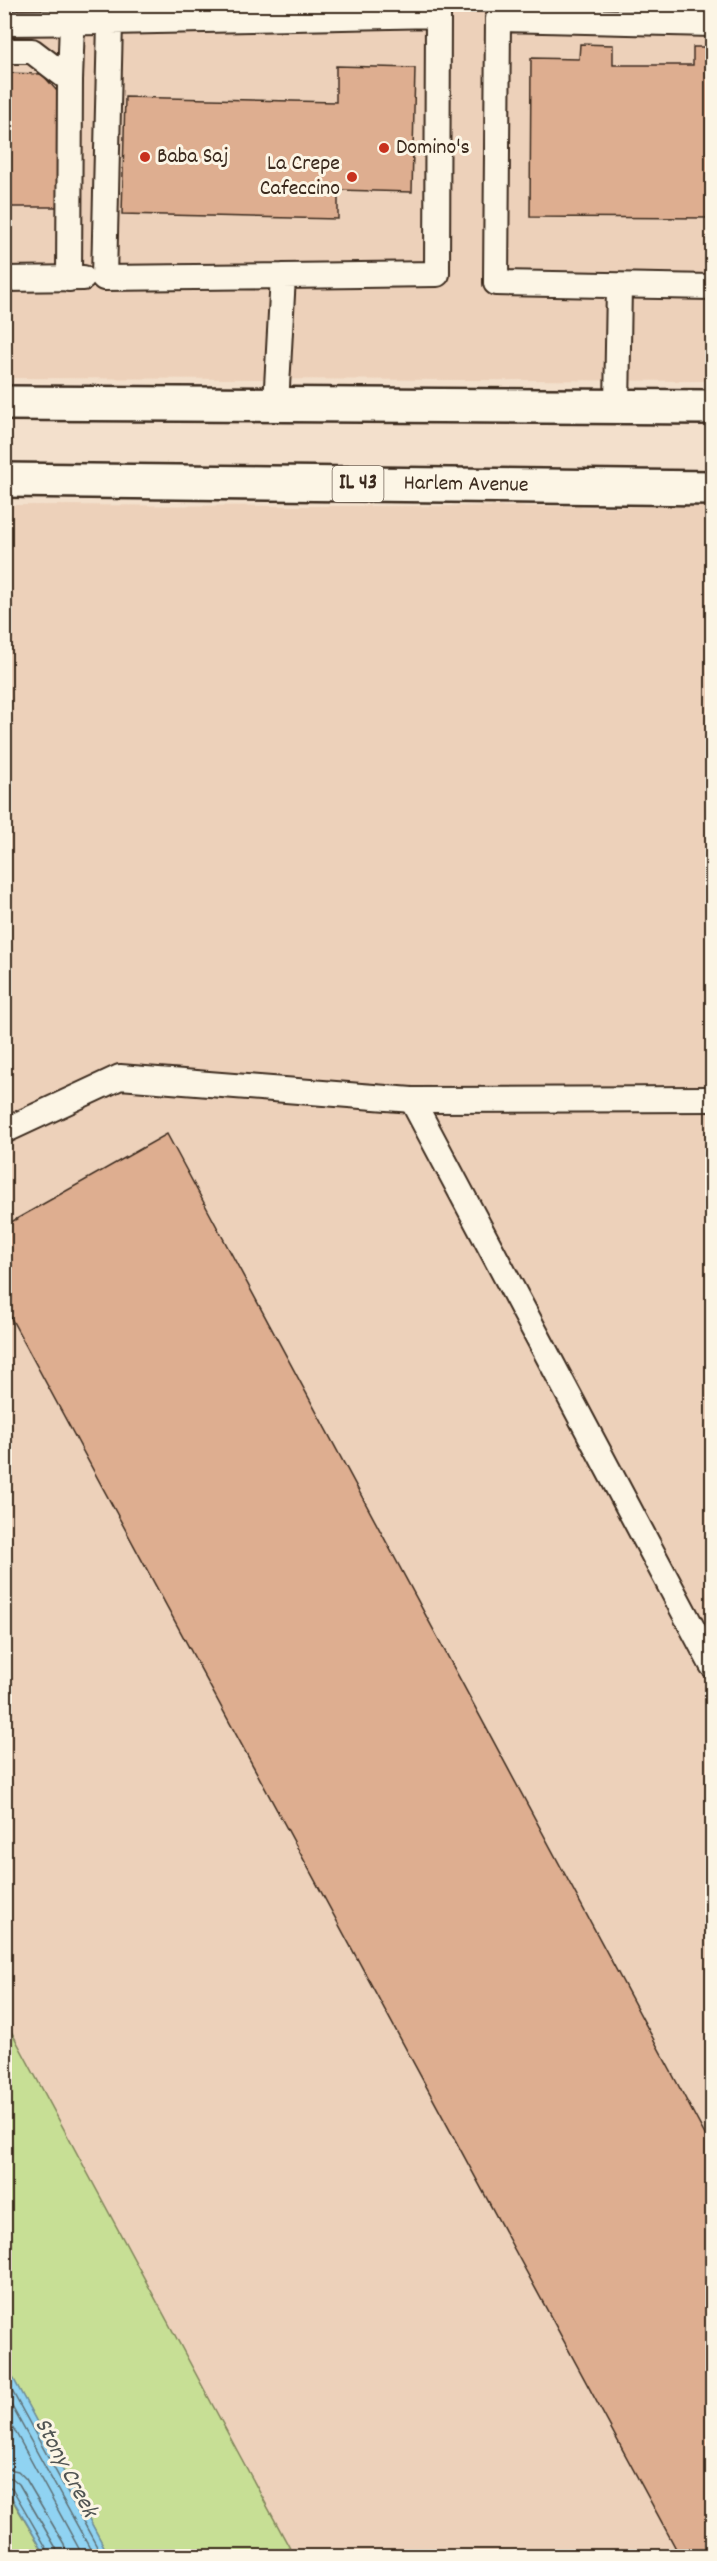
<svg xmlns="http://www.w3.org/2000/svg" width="717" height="2561" font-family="Dekko,sans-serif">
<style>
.built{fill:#edd1ba}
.green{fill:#c7df95;stroke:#81845a;stroke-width:1.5}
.water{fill:#90d3f2;stroke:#6e8f9d;stroke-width:1.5}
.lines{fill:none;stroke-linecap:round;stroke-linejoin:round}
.shore{stroke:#5d6e73;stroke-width:1.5}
.building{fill:#deae90;stroke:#3b2a1e;stroke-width:1.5}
.service-casing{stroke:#3b2a1e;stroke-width:28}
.primary-casing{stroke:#3b2a1e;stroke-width:38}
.service{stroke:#fcf5e5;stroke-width:24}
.primary{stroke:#fcf5e5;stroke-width:33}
.poi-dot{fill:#c8321e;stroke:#fcf5e5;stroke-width:2}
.labels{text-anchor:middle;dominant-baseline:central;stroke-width:6;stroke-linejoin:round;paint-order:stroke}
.shield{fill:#fcf5e5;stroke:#75675a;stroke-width:1.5}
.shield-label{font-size:21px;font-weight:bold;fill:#3b2a1e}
.poi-label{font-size:22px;fill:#3b2a1e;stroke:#fcf5e5;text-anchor:start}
.street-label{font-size:22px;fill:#3b2a1e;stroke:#fcf5e5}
.water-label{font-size:24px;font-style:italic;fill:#505453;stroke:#fcf5e5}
</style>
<rect width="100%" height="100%" fill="#f3e0cc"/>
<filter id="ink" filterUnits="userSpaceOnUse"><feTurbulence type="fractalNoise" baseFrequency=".0167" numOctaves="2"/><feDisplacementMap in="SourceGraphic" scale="12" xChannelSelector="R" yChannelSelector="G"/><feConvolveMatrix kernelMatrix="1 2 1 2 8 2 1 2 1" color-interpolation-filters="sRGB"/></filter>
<g filter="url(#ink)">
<g class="built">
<polygon points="5,5 712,5 712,381 5,378"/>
<polygon points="4,505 712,507 712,2556 294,2556 5,2018"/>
</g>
<g class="green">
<polygon points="4,2018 294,2556 109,2556 5,2363"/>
<polygon points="4,2486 46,2556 10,2556 5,2547"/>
</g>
<polygon class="water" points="5,2363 109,2556 46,2556 5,2486"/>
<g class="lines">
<g class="shore">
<polyline points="4,2376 102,2556"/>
<polyline points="4,2392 94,2556"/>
<polyline points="4,2411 83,2556"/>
<polyline points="4,2468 18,2471 26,2479 64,2544 67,2556"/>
<polyline points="4,2477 12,2478 19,2484 56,2548 58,2556"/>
<polyline points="4,2485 12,2488 51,2556"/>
</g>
</g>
<g class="building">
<polygon points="580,44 613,45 613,65 693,65 693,47 712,47 712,218 530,217 531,58 579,59"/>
<polygon points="336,66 415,68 412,192 338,190 338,219 122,214 125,97 336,102"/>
<polygon points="4,73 42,74 57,91 58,207 4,207"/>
<polygon points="167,1134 712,2148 712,2556 680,2556 4,1305 4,1226"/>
</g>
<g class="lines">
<g class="service-casing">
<g id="service">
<polyline points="4,23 110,22"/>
<polyline points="712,24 498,19 496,283 712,287"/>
<polyline points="4,51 32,51 70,80 69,279"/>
<polyline points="70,80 72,23"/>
<polyline points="4,279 83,278"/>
<polyline points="276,405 283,276 104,278 110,22 438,15 437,274 283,276"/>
<polyline points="617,407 619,286"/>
<polyline points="412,1100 712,1665"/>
<polyline points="4,1131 120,1077 412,1100 712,1099"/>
</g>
</g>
<g class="primary-casing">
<g id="primary">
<polyline points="4,403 712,407"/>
<polyline points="4,480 712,488"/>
</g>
</g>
<use href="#service" class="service"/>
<use href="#primary" class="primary"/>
</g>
</g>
<g class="poi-dot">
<circle cx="384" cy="148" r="6"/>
<circle cx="145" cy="157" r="6"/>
<circle cx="352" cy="177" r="6"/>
</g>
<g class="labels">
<rect class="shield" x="332.5" y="466" width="51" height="36" rx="4.5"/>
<g class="shield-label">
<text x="358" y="484">IL 43</text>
</g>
<g class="poi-label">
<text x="396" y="148">Domino's</text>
<text x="157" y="157">Baba Saj</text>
<text x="340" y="164" text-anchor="end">La Crepe<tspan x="340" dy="25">Cafeccino</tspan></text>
</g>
<g class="street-label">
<text transform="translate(466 485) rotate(1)">Harlem Avenue</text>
</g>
<g class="water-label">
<text transform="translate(65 2468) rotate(62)">Stony Creek</text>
</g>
</g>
<rect width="717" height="2561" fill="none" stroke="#fcf5e5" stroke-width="24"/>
<rect x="12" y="12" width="693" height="2537" fill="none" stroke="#3b2a1e" stroke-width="2" filter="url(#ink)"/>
</svg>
